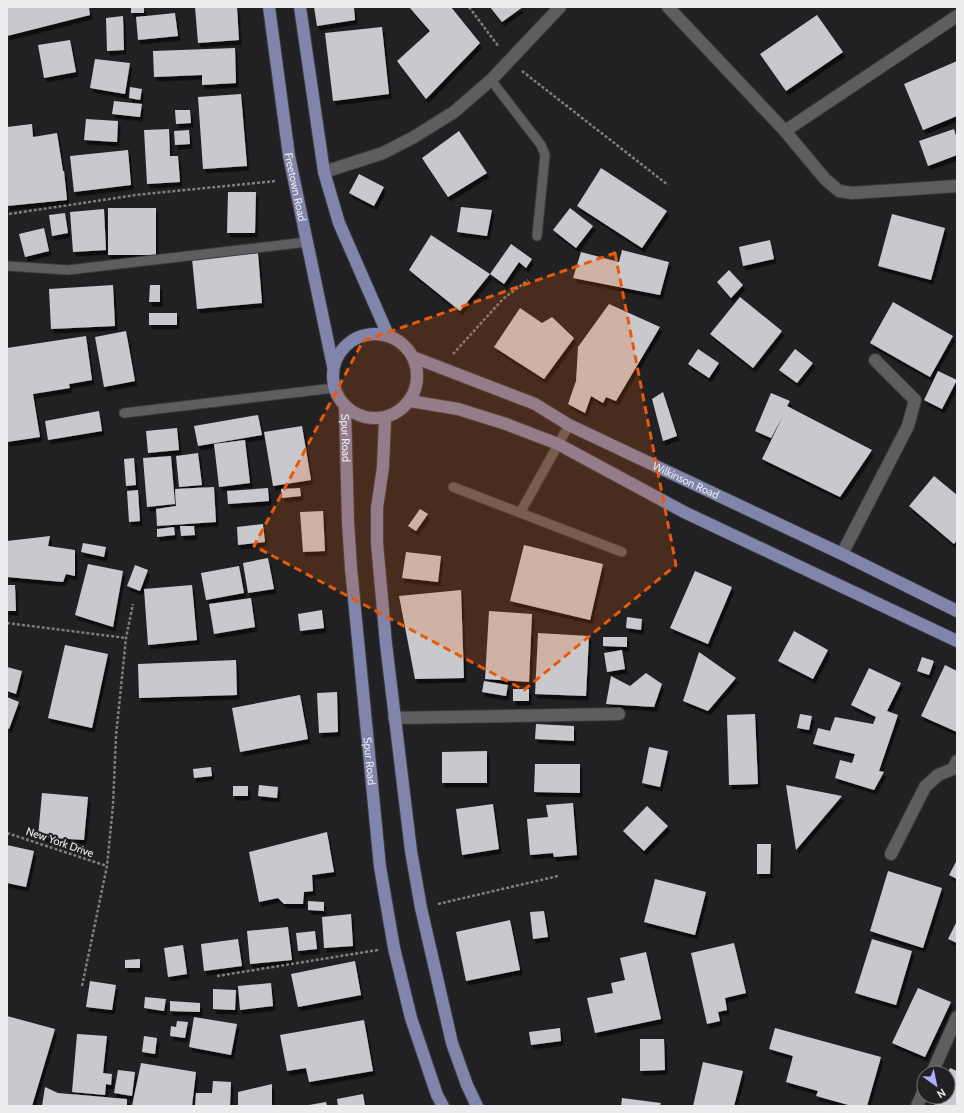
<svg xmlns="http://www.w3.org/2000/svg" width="964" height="1113" font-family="Cabin,sans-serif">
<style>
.building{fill:#c9c9cd;filter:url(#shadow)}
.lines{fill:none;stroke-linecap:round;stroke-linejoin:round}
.lane-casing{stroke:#3c3c3e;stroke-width:11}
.street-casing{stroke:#3c3c3e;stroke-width:14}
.primary-casing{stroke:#3c3c3e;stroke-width:14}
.path{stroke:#7f7f81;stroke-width:2.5;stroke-dasharray:3 2;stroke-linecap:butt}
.lane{stroke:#5e5e61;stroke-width:9}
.street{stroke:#5e5e61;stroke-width:12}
.primary{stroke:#8185ac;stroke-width:12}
.marked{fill:#e8590c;fill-opacity:0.2;stroke:#e8590c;stroke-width:3;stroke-dasharray:8 5;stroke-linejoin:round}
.labels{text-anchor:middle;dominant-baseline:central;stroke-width:4;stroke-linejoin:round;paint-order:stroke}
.street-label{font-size:11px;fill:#ececee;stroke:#212123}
</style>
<defs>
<filter id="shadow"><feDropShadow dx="2.5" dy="4.5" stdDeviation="0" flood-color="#0009"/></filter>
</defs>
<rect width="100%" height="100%" fill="#212123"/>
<g class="building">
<polygon points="7,7 89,7 90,15 7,36"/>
<rect x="131" y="7" width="13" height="6"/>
<polygon points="195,7 237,7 239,40 198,43"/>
<polygon points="314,7 354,7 355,20 317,26"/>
<polygon points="411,7 451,7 480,43 426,99 397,61 430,31 410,8"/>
<polygon points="490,7 523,7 502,22"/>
<polygon points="175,13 178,36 138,40 136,17"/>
<polygon points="817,15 843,52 786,91 760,54"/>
<polygon points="123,16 124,50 107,51 106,18"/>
<polygon points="382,27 389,94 333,101 325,33"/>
<polygon points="70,40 76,72 44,78 38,45"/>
<polygon points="235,48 236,83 202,85 202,75 154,77 153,51"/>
<polygon points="95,59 130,63 125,94 90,88"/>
<polygon points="957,61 957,116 923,130 904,84"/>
<polygon points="130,87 142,89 140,100 129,98"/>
<polygon points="241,94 247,166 203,169 198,97"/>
<polygon points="114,101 142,104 140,117 112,114"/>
<polygon points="175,110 190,110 191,123 176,124"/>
<polygon points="86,119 118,121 117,142 84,140"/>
<polygon points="32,124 33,137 57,133 63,171 64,171 67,200 7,206 7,127"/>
<polygon points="169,129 170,156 178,156 180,182 147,184 144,130"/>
<polygon points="954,129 957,139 957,155 928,166 919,141"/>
<polygon points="189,130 190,144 175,145 174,131"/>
<polygon points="459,131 487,173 448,197 422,158"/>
<polygon points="128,150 131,185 74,192 70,156"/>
<polygon points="601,168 667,211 642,248 577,206"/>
<polygon points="359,174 384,187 374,206 349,193"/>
<polygon points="228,192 256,192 255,233 227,233"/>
<polygon points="461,207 492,210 487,236 457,232"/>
<rect x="108" y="208" width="48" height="47"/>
<polygon points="570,208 593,226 576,248 553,230"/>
<polygon points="104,209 106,250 73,252 70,212"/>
<polygon points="65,213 68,233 52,236 49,215"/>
<polygon points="892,214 945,228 931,280 878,266"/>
<polygon points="44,228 49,251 25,257 19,234"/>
<polygon points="431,235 490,274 460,311 409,270"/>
<polygon points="770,240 774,259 743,266 739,247"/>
<polygon points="511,244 532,259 526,268 519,262 504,284 490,274"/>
<polygon points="622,250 669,262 660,295 573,278 581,252 619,262"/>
<polygon points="258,253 262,303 197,309 192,259"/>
<polygon points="729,270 743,285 731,298 717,282"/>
<polygon points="113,285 115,326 51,329 49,289"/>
<polygon points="150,285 160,285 160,302 149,302"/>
<polygon points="740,297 782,331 753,368 710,334"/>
<polygon points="893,302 953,336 930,377 870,343"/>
<polygon points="609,304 660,327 616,401 606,397 603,403 591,396 585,413 568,404 576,381 578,347"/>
<polygon points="520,308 542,323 552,317 574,338 544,379 494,347"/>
<rect x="149" y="313" width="28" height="12"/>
<polygon points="126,331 135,381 104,387 95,337"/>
<polygon points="86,336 92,380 69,384 70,388 33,394 40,437 7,442 7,348"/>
<polygon points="698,349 719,363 709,378 688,364"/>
<polygon points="795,349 813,363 797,383 779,370"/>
<polygon points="938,371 957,380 942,409 924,400"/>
<polygon points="663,392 677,436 663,441 652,399"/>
<polygon points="771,393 790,401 787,406 872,450 840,497 762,459 783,416 771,438 755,431"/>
<polygon points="99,411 102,431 48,440 45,421"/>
<polygon points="258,415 262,435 198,446 194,426"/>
<polygon points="302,426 311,480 273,486 264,432"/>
<polygon points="177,428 179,450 148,453 146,431"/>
<polygon points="245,440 250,483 219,487 214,444"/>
<polygon points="198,453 202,485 179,487 176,456"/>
<polygon points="171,456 175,504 147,507 143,458"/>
<polygon points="134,458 136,485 126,486 124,459"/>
<polygon points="934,476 957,495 957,540 954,544 909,506"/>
<polygon points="214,487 216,522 157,526 156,509 176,506 175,489"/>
<polygon points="268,488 269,501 228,504 227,491"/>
<polygon points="300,488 301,496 282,498 281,489"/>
<polygon points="138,490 140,521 129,522 127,491"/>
<polygon points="420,509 428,514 416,531 408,526"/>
<polygon points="323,511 325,551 303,552 300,512"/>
<polygon points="263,524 265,542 238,545 237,527"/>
<polygon points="180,526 194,526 195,535 181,536"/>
<polygon points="174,527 175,535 157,537 157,529"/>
<polygon points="50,536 48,546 75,550 75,576 66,574 63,582 7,577 7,541"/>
<polygon points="83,543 106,547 104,557 81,552"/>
<polygon points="524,545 603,564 590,620 510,601"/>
<polygon points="406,552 441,556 438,582 402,578"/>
<polygon points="268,558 274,589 248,593 243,563"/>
<polygon points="88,564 123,571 113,627 75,615"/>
<polygon points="135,565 148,570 140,591 127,586"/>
<polygon points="239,566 244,593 206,600 201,573"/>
<polygon points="695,571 732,587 708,644 670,628"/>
<polygon points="7,585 15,585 16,611 7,611"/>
<polygon points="192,585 197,640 148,645 144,589"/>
<polygon points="461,590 464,678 415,679 399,596"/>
<polygon points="251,598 255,627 214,634 209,604"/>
<polygon points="322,610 324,628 300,631 298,614"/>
<polygon points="489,611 532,614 529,682 485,679"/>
<polygon points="627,617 642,619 641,630 626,628"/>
<polygon points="794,631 828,650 813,679 778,661"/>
<polygon points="538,633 589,636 586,696 535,694"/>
<polygon points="603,637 627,637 627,647 603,646"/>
<polygon points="65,645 108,654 92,728 48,718"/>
<polygon points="622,650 625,669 607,672 604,653"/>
<polygon points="699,652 736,678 708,711 683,701"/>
<polygon points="922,657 934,661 929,675 917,671"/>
<polygon points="236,660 237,695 139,698 138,664"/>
<polygon points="945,665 957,671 957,732 921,716"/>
<polygon points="7,667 22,671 16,694 7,691"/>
<polygon points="869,668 901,683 887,711 898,715 879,771 884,772 874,790 835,778 840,760 852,763 855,754 813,744 818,728 830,731 835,717 873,724 876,717 851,705"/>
<polygon points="646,673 662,684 654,707 606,704 611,676 630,686"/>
<polygon points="484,681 508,685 506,696 482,692"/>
<rect x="513" y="689" width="16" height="12"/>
<polygon points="337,692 338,732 319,733 317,693"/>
<polygon points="300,695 308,739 240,752 232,708"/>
<polygon points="7,697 19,702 9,729 7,728"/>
<polygon points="755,714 758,784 729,785 727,715"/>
<polygon points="800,714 812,716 809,730 797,728"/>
<polygon points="536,724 574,726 574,741 535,739"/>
<polygon points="649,747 668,751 660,787 642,783"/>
<polygon points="487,751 487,783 442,783 442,752"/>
<polygon points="535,764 580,764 580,793 534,792"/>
<polygon points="211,767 212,776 194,778 193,769"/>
<polygon points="259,785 278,787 277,798 258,796"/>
<polygon points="786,785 842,796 796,850"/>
<rect x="233" y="786" width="15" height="10"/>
<polygon points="42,793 88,797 84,840 38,837"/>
<polygon points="573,803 577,855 554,857 553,853 530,855 527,819 548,817 546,805"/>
<polygon points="493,804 499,849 462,855 456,809"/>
<polygon points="647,806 668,826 644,851 623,831"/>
<polygon points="327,832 334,872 312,875 313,891 304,892 303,904 284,904 278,898 259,902 249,852"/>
<polygon points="757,844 771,844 770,874 757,874"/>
<polygon points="7,845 34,851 26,887 7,883"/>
<polygon points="957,860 957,879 949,875"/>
<polygon points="888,871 942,888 923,948 870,931"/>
<polygon points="655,879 706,892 695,935 644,922"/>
<polygon points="308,901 324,902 324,911 308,910"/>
<polygon points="544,911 548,937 533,939 530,912"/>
<polygon points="351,914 353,946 324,948 322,917"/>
<polygon points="510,920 520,970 466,981 456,932"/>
<polygon points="957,921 957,943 948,939"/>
<polygon points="288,927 292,960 250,964 247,931"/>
<polygon points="315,931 317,949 298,951 296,933"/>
<polygon points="238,939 242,966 204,971 201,944"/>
<polygon points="872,939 912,951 896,1005 855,993"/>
<polygon points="734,943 746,993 725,998 727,1010 718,1012 720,1021 707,1024 691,953"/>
<polygon points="183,945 187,974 168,977 164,948"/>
<polygon points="646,952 661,1019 595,1033 587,998 613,993 611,983 625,980 620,958"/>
<polygon points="140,959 140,968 125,968 125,960"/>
<polygon points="355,961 361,995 298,1007 291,974"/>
<polygon points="90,981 116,985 112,1010 86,1007"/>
<polygon points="271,983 273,1006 240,1010 238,986"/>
<polygon points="918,988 951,1002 925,1057 892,1043"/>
<polygon points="213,989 236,990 235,1010 213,1009"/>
<polygon points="145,997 166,999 164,1011 144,1008"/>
<polygon points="170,1001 200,1003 200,1012 170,1011"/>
<polygon points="7,1016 55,1029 32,1106 7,1106"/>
<polygon points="194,1017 237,1024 231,1055 189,1047"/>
<polygon points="364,1020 373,1071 309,1082 306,1068 287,1071 280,1035"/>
<polygon points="177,1021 188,1022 185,1038 170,1036 171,1026 176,1027"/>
<polygon points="560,1028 561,1041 531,1045 529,1032"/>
<polygon points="775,1028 881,1057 867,1106 852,1106 816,1096 818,1091 786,1082 793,1056 769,1049"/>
<polygon points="77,1034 107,1036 103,1073 112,1074 111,1085 106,1084 105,1095 72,1092"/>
<polygon points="144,1036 157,1038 155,1054 142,1052"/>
<polygon points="640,1039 664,1039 665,1070 640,1071"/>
<polygon points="703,1062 743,1071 734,1106 693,1106"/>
<polygon points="141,1063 196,1072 192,1106 132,1106"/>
<polygon points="950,1068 957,1071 957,1106 934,1106 938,1097 948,1097 948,1073"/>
<polygon points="118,1070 135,1072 132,1096 114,1093"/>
<polygon points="213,1081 231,1082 230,1106 195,1106 196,1093 212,1093"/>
<polygon points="272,1084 272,1106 238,1106 238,1092"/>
<polygon points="45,1087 58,1093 127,1099 127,1106 42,1106"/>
<polygon points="363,1094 365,1106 338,1106 337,1099"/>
<polygon points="622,1098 661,1103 660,1106 621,1106"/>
<polygon points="326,1102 327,1106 309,1106 309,1105"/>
</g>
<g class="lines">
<g class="lane-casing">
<g id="lane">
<polyline points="491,80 541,145 545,155 537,236"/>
<polyline points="7,266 68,270 307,242"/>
<polyline points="124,413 334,388"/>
<polyline points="453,487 622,552"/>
<polyline points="520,513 569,425"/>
</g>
</g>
<g class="street-casing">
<g id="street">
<polyline points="668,7 785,131 825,179 839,191 852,193 957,186"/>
<polyline points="785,131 957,16"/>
<polyline points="324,172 383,153 414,137 454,112 491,80 560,7"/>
<polyline points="842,554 908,426 915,400 875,360"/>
<polyline points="394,718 619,714"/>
<polyline points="891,854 925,787 938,775 953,769 957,761"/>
<polyline points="932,1073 957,1017"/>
<polyline points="917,1106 924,1090"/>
</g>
</g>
<g class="primary-casing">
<g id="primary">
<path id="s1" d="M 269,7 L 289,156 L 333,366"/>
<polyline points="300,7 324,172 339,223 388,335"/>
<circle cx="375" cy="376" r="42"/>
<path id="s2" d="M 413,357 L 535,404 L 569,425 L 842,554 L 957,611"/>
<polyline points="410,401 458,409 506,424 558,444 684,512 957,641"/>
<path id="s3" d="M 345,407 L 348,522 L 351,568 L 380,867 L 394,948 L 411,1018 L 437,1095 L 443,1106"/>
<polyline points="385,418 383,467 377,508 377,543 386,644 411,851 421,908 452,1043 467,1085 477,1106"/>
</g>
</g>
<g class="path">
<polyline points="469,7 499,47"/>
<polyline points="522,71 668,185"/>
<polyline points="9,214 136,195 276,181"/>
<polyline points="453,354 503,299 528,280"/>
<polyline points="7,623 126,638"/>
<polyline points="7,833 107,866"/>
<polyline points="438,904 558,876"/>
<polyline points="217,976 378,950"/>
<polyline points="82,986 107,866 113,805 116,736 126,638 133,604"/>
</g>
<use href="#lane" class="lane"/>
<use href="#street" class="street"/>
<use href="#primary" class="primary"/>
</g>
<path class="marked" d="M 615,253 L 676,565 L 524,690 L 254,546 L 363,341 Z"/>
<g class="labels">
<g class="street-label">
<text stroke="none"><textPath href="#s1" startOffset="182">Freetown Road</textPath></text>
<text stroke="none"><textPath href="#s3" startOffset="31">Spur Road</textPath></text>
<text stroke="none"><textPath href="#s2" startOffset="300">Wilkinson Road</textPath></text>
<text stroke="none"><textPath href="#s3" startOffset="355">Spur Road</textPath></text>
<text transform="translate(60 842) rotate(19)">New York Drive</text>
</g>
</g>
<rect width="964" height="1113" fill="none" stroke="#ececee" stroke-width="16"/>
<g transform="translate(936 1085) rotate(147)"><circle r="19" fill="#212123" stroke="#727274"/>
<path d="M0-3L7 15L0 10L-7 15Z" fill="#aab0fb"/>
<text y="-6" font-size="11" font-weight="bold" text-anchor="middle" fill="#ececee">N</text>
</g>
</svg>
